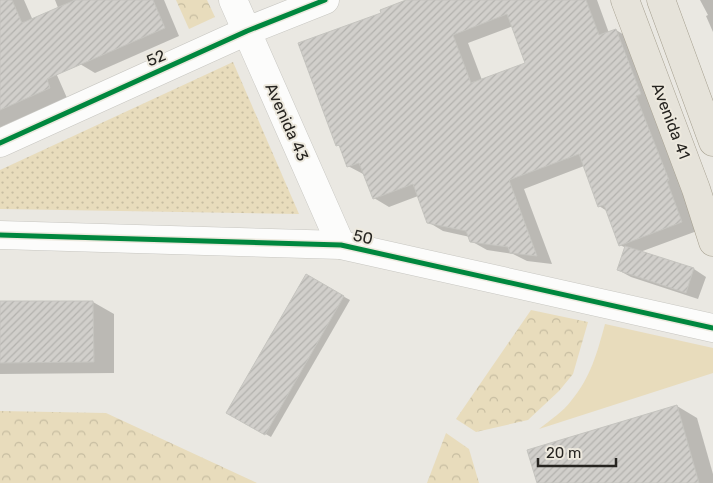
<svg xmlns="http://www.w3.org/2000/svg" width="713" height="483" font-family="Rubik,sans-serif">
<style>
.grass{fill:#e8dcbc}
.forest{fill:url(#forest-crowns)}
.park{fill:url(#park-dots)}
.shadow{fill:#0003;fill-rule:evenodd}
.building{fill:url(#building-hatch);stroke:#c5c4bf;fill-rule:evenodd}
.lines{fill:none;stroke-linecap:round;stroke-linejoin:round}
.street-casing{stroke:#c7c6c1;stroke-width:29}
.primary-casing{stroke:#a59f8f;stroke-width:29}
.street{stroke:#fcfcfb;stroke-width:28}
.primary{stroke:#e6e3da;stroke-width:28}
.cycleway-casing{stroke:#ede9de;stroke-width:8}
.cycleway{stroke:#00873e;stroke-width:5}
.labels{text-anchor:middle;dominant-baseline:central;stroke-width:4;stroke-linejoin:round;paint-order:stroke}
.street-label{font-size:16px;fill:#272521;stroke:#ede9de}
</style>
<defs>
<pattern id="forest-crowns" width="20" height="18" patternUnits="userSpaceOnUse" patternTransform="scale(1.25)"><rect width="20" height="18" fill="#e8dcbc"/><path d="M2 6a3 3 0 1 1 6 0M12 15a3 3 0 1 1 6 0" fill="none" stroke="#c7bda1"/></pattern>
<pattern id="park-dots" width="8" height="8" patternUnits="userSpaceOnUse" patternTransform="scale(1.25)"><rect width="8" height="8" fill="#e8dcbc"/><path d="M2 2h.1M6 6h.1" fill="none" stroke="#c7bda1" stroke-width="1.8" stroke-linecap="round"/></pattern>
<pattern id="building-hatch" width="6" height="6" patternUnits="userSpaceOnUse" patternTransform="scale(1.25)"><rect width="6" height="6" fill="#d1cfcb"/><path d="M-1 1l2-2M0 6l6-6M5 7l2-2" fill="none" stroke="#b3b2ae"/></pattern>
</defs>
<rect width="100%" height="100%" fill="#eae8e2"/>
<path class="grass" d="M 605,324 L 713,348 L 713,373 L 539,429 C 550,420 563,412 571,401 C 591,377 597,353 605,324 Z"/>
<g class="forest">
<polygon points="176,0 207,0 215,17 189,29"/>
<polygon points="531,310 588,322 573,374 559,391 528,420 476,432 456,419"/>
<polygon points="0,411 106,413 257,483 0,483"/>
<polygon points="446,433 469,449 479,483 427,483"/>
</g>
<polygon class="park" points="233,62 299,214 0,209 0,170"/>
<g class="shadow">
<polygon points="0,0 24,0 67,98 3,126 3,128 0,130"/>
<polygon points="55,0 164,0 179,36 95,73 80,64"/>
<path d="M 418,0 L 597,0 L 609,33 L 616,30 L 631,39 L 697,231 L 640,252 L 694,269 L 706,277 L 698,299 L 631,277 L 618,270 L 626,248 L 620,245 L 607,211 L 599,206 L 584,166 L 524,189 L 552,264 L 527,261 L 513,254 L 487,250 L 471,241 L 470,237 L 443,231 L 428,222 L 418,196 L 389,207 L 374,198 L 365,175 L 348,166 L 341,147 L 337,145 ZM 513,26 L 527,64 L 482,80 L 468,43 Z"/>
<polygon points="700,0 713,0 713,32 706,16 708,15"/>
<polygon points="306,276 350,300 271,437 228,413"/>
<polygon points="93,302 114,314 114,373 0,374 0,303"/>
<polygon points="677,406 697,418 713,474 713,483 538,483"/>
</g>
<g class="building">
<polygon points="0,0 12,0 22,23 75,0 153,0 165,28 47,79 50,88 0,110"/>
<path d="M 406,0 L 586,0 L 599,35 L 616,29 L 641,94 L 636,96 L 669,180 L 667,181 L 682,222 L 619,246 L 604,205 L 598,207 L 579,154 L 509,180 L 537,256 L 510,253 L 508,247 L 470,242 L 466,231 L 427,223 L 413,184 L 373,199 L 359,163 L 347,167 L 339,145 L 336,146 L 298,43 L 381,13 L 380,10 ZM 507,14 L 525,63 L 471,83 L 453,35 Z"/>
<polygon points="625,246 694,268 686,293 617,270"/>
<polygon points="306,274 344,296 265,435 226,413"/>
<polygon points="0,301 93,301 94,362 0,363"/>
<polygon points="677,405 699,483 537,483 527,450"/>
</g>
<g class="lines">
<g class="street-casing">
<g id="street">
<polyline points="233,0 341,245"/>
<polyline points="0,143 247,31 325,0"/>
<polyline points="0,235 341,245 713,328"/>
</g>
</g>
<g class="primary-casing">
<g id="primary">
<polyline points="625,0 696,189 713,242"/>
<polyline points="661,0 713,142"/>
</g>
</g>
<use href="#street" class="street"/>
<use href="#primary" class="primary"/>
<g class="cycleway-casing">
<g id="cycleway">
<polyline points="0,143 247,31 325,0"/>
<polyline points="0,235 341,245 713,328"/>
</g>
</g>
<use href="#cycleway" class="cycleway"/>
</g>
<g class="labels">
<g class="street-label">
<text transform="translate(156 58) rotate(-24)">52</text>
<text transform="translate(671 121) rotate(69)">Avenida 41</text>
<text transform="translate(287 122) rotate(66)">Avenida 43</text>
<text transform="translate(363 237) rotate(13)">50</text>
</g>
</g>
<path d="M538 458v8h78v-8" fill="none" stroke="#272521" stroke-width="2.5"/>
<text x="546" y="458" font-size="15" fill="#272521" stroke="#ede9de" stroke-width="4" paint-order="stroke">20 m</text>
</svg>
